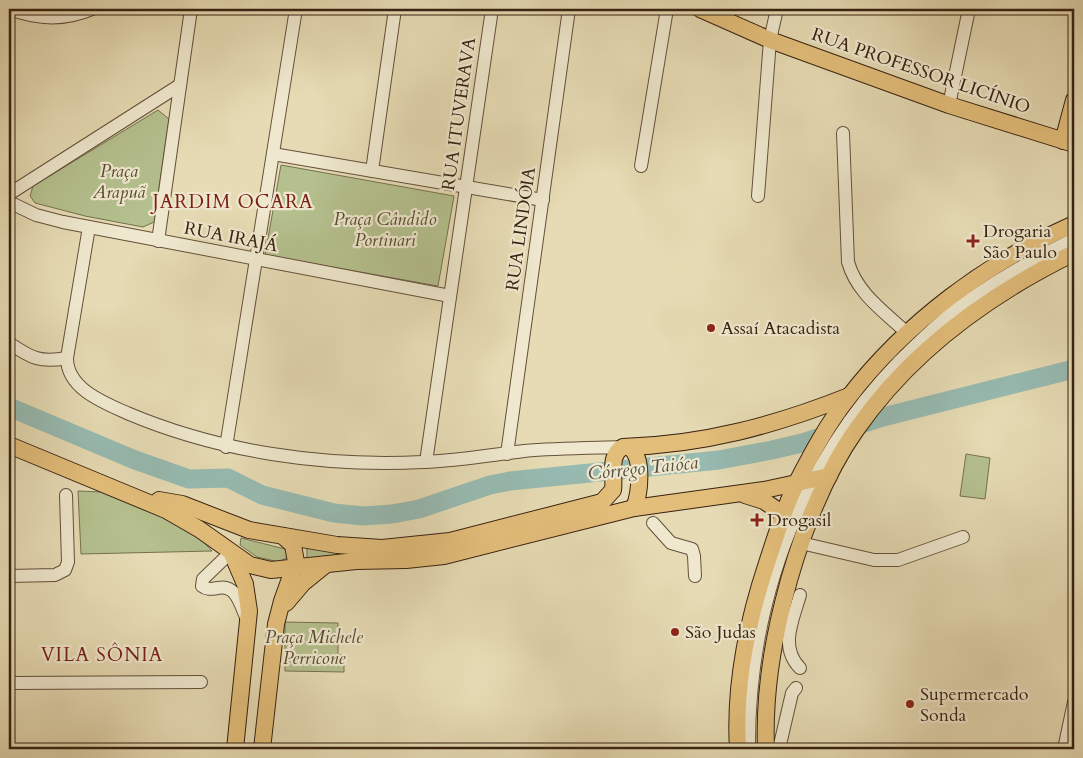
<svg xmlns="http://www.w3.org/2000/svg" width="1083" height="758" font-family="Cardo,serif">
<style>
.green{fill:#b4c08e;stroke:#767150}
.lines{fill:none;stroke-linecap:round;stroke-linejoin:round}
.river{stroke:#97bbb2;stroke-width:19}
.minor-casing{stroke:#63503a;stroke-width:14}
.major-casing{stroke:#372211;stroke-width:18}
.minor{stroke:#efe8ce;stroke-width:12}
.major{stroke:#e3be7a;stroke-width:16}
.poi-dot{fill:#8f2418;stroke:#efe8ce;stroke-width:2}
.labels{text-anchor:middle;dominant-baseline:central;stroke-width:4.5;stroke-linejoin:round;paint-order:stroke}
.street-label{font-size:18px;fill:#372211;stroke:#efe8ce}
.park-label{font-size:18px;font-style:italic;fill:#564a30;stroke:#efe8ce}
.poi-label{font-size:18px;fill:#372211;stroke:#efe8ce;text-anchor:start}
.neighbourhood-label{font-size:19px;letter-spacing:1px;fill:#7a1f14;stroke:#efe8ce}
.water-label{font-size:19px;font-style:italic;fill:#545041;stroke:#efe8ce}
</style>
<rect width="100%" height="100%" fill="#e6dbb4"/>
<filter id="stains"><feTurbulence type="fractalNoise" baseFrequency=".004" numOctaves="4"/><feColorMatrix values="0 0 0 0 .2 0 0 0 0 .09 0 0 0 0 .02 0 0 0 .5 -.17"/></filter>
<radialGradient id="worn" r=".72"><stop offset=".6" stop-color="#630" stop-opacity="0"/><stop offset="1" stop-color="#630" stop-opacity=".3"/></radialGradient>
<g class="green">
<polygon points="158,110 169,119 154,222 143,227 85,216 35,203 30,196 33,186"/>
<polygon points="281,165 454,196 438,286 265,255"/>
<polygon points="966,454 990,458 985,499 960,496"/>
<polygon points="78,491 102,492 173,520 199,537 212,551 81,554"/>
<polygon points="241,538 285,549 288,552 288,557 279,562 257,557 240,545"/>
<polygon points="307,547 361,555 307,559"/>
<polygon points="285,622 338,623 338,655 344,655 344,672 285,671"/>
</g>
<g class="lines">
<polyline class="river" points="9,407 135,460 189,479 228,478 262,495 334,513 363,516 392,514 419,509 490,485 510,481 719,460 772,450 802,443 883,417 1074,369"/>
<g class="minor-casing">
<g id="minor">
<path d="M 10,9 C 38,20 64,21 92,9"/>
<polyline points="949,105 969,9"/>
<path d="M 843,133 L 848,262 C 857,294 885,312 908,334"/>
<polyline points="273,154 543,200"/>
<polyline points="641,166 667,9"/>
<polyline points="372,171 395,9"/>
<polyline points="9,194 180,85"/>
<polyline points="758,196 770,40 777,9"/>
<polyline points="9,202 36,215 63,222 450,296"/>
<path d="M 89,227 L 67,358 C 67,388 102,402 127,413 C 219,452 323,467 423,462 C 457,461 491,455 524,451 C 557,448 590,448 623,447"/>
<polyline points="158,241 191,9"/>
<path d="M 9,343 C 31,358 40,363 67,358"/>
<polyline points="226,447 296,9"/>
<polyline points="507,454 569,9"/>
<polyline points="426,462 492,9"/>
<polyline points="653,523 671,543 692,549 694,556 695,576"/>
<polyline points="801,543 874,560 898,560 963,537"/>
<path d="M 231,552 L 203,579 L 202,586 C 207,590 211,589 218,588 C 236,584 240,604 246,617"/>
<polyline points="9,576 55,575 65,570 68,562 66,495"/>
<path d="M 800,668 C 779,647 793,620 800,595"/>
<polyline points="9,683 201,682"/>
<path d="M 749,749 C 748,597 805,448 918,343 C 936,326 955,308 976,295 C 1007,274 1041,255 1074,239"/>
<polyline points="779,749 792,693 796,688"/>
<polyline points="1064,749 1074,702"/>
</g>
</g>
<g class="major-casing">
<g id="major">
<polyline points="700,9 770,40 949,105 1074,144"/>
<polyline points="1063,141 1074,100"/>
<polyline points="9,445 166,510 199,529 250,565 271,570 356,561 406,560 444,556 634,508 764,490 829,476"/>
<path d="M 629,447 C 644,456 640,493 634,508"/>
<polyline points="745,495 764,501 783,514"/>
<path d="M 159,500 L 182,504 L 249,530 L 337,545 L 382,548 L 450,541 L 602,502 L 613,490 C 615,476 608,455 623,447 C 703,445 776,425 849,396"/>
<polyline points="232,554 245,584 249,611 235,749"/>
<polyline points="286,603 303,583 324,566"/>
<polyline points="262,749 276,624 282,601 296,562 293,545 283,536"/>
<path d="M 738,749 C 734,686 747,623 767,563 C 776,536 784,508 797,482 C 812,453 828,423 848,398 C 906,322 988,262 1074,224"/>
<path d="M 766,749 C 764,700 771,651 783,603 C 797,546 822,478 856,430 C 910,352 990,294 1074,253"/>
</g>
</g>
<use href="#minor" class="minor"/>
<use href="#major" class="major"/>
</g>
<g class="poi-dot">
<path d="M970.5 233.5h5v5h5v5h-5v5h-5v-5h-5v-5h5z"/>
<circle cx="711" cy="328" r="5"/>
<path d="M754.5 512.5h5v5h5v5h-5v5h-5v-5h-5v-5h5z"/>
<circle cx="675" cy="632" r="5"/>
<circle cx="910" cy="704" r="5"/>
</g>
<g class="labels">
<g class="street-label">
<text transform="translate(921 71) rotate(19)">RUA PROFESSOR LICÍNIO</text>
<text transform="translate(459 114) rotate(-82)">RUA ITUVERAVA</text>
<text transform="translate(521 229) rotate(-82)">RUA LINDÓIA</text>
<text transform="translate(231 237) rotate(11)">RUA IRAJÁ</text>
</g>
<g class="park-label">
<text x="119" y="171">Praça<tspan x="119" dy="21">Arapuã</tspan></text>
<text x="385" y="219">Praça Cândido<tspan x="385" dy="21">Portinari</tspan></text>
<text x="314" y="637">Praça Michele<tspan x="314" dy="21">Perricone</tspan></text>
</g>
<g class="poi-label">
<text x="983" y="231">Drogaria<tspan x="983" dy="21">São Paulo</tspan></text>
<text x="721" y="328">Assaí Atacadista</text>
<text x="767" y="520">Drogasil</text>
<text x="685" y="632">São Judas</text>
<text x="920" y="694">Supermercado<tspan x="920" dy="21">Sonda</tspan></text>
</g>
<g class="neighbourhood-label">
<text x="233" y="202">JARDIM OCARA</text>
<text x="102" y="655">VILA SÔNIA</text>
</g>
<g class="water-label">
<text transform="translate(643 468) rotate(-6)">Córrego Taióca</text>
</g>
</g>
<rect width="1083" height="758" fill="none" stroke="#e6dbb4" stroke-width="30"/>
<rect x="10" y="10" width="1063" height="738" fill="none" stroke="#372211" stroke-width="2.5"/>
<rect x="15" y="15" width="1053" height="728" fill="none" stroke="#372211"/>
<rect width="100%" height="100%" filter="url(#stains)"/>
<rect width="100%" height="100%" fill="url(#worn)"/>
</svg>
